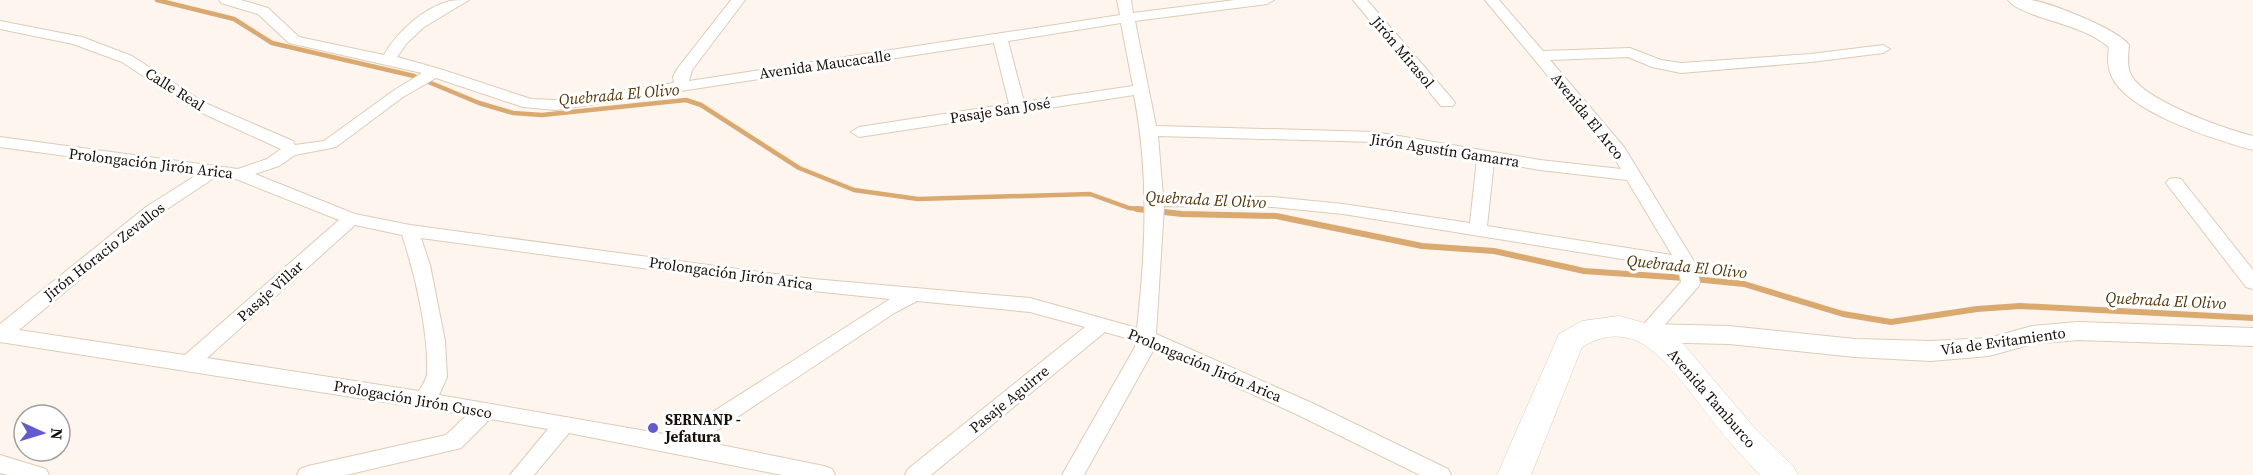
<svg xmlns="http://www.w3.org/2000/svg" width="2253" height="475" font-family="'Source Serif 4',serif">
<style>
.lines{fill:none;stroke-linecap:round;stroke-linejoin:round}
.stream-far1{stroke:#d9a96f;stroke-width:4.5}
.stream{stroke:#d9a96f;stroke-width:6}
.minor-casing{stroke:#decbb6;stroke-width:2}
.major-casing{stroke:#decbb6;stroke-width:2}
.highway-casing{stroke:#decbb6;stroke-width:1}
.minor{fill:#fff;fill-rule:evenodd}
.major{fill:#fff;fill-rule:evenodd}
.highway{fill:#fff;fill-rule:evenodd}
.poi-dot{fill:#625ad3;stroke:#fff;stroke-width:2}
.labels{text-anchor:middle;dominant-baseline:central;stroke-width:6;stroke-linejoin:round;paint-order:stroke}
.street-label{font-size:15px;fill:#171009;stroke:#fff}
.poi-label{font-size:15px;font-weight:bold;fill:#171009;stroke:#fff;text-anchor:start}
.water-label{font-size:16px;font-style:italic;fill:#553504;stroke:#fff}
</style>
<rect width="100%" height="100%" fill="#fef6ee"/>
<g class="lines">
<polyline class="stream-far1" points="157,0 234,19 272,43 414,76 479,103 513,113 542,115 686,100 701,105 799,168 854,190 918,199 1090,194 1129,208 1150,210"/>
<g class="stream">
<polyline points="1137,209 1182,214 1276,216 1422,246 1494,251 1584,271 1685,278"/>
<polyline points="1694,279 1744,284 1843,314 1891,322 1977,309 2020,306 2253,318"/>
</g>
<g class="minor-casing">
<g id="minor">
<path d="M 219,0 L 241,0 L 268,8 L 299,37 L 384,55 C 397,32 423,8 450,1 C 455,0 463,0 469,0 L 424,27 L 407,43 L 397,57 L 440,69 L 531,99 L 556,100 L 674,83 L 673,77 L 677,69 L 731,0 L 745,0 L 692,70 L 689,81 L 1120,15 L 1117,0 L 1131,0 L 1133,13 L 1235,0 L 1274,0 L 1267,4 L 1135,21 L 1156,126 L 1375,132 L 1540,160 L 1621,169 L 1611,152 L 1485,0 L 1499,0 L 1543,51 L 1630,48 L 1661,60 L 1681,63 L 1811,54 L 1883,45 L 1890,49 L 1883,53 L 1811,62 L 1681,73 L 1652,67 L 1628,57 L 1550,60 L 1624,147 L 1695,263 L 1700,283 L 1698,287 L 1653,338 L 1646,340 L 1639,338 L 1636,333 L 1681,282 L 1678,268 L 1343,214 L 1273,207 L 1164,206 L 1156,334 L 1312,403 L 1448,469 L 1451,475 L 1420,475 L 1298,415 L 1154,349 L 1084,475 L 1062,475 L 1135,347 L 1136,341 L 1105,332 L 931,475 L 905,475 L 908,469 L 1085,327 L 1030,312 L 917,301 L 896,312 L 701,441 L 824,466 L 832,469 L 835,475 L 782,475 L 569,433 L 534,475 L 510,475 L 548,429 L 490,419 L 461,448 L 453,450 L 346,475 L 297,475 L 300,469 L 308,466 L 446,435 L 467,415 L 0,342 L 0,324 L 146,207 L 198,174 L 0,147 L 0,137 L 238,169 L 267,159 L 281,149 L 193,109 L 122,62 L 73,44 L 0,29 L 0,21 L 82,37 L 132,56 L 205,103 L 293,141 L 295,145 L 324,141 L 393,91 L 422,73 L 289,43 L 258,14 L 221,3 ZM 1121,23 L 1133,86 L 1024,102 L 1008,41 ZM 994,43 L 1009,104 L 859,127 L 851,132 L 859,137 L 1134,95 C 1149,173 1146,249 1137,328 L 1030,298 L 813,279 L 410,225 L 355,214 L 255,174 L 279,166 L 295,155 L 336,147 L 403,97 L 436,78 L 523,107 L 556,110 ZM 1158,136 L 1375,142 L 1477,159 L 1470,223 L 1343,204 L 1273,197 L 1163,196 ZM 1494,162 L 1540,170 L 1627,180 L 1672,255 L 1487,226 ZM 217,176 L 236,179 L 339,220 L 185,355 L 19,330 L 158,215 ZM 355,225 L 402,235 C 415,274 429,333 427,374 C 426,380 422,386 419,391 L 207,358 ZM 421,238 L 813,291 L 890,299 L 675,436 L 439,395 L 447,377 L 445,341 L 430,265 Z"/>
<polygon points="1353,0 1367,0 1453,100 1455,103 1453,106 1441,106"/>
<polygon points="2175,178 2181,179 2253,270 2253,289 2246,287 2169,187 2166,183 2169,179"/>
<polygon points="0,455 46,469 49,475 8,475 0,473"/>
</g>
</g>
<g class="major-casing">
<g id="major">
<path d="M 2008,0 C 2015,0 2024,0 2031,0 C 2051,3 2118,29 2129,45 C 2128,54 2127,64 2130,73 C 2141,100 2225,129 2253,136 L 2253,150 C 2216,140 2126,112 2111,75 C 2107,66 2108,56 2109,47 C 2099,39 2088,33 2076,29 C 2060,22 2017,13 2008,0 Z"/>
<polygon points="2078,322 2253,328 2253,346 2078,340 2032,344 1989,356 1931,361 1855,357 1729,344 1646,342 1637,340 1633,333 1637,326 1646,324 1729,326 1855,339 1931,341 1989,338 2032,326"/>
</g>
</g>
<g class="highway-casing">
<path id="highway" d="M 1619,316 L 1656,326 L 1679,339 L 1752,425 L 1793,466 L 1798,475 L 1760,475 C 1750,464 1739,453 1729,441 C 1706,415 1666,352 1635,340 C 1614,333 1600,337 1582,347 L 1531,475 L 1497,475 L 1559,334 L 1582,321 Z"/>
</g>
<use href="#minor" class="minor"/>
<use href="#major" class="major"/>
<use href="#highway" class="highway"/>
</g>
<circle class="poi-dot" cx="653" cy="428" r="6"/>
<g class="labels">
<g class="street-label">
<text transform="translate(1403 52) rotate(50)">Jirón Mirasol</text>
<text transform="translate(825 64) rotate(-8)">Avenida Maucacalle</text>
<text transform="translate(175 89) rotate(32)">Calle Real</text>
<text transform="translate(1000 110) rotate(-9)">Pasaje San José</text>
<text transform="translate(1588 116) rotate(51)">Avenida El Arco</text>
<text transform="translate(1445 150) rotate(9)">Jirón Agustín Gamarra</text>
<text transform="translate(151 163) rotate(7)">Prolongación Jirón Arica</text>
<text transform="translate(104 251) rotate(-38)">Jirón Horacio Zevallos</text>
<text transform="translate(731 273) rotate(8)">Prolongación Jirón Arica</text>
<text transform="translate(270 291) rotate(-42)">Pasaje Villar</text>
<text transform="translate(2003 341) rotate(-8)">Vía de Evitamiento</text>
<text transform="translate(1205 365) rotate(23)">Prolongación Jirón Arica</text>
<text transform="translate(1712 398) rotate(49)">Avenida Tamburco</text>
<text transform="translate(413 399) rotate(10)">Prologación Jirón Cusco</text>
<text transform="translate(1009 399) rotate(-39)">Pasaje Aguirre</text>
</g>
<g class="poi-label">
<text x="665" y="419">SERNANP -<tspan x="665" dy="17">Jefatura</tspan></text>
</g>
<g class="water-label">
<text transform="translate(619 94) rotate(-5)">Quebrada El Olivo</text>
<text transform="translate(1206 199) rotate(3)">Quebrada El Olivo</text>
<text transform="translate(1687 266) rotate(6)">Quebrada El Olivo</text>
<text transform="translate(2166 300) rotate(3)">Quebrada El Olivo</text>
</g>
</g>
<g transform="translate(42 433) rotate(94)"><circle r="28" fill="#ffffff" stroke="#a29f9d" stroke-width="1.5"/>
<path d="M0-4.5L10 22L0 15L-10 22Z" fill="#625ad3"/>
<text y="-9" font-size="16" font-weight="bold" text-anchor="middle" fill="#171009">N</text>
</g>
</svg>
